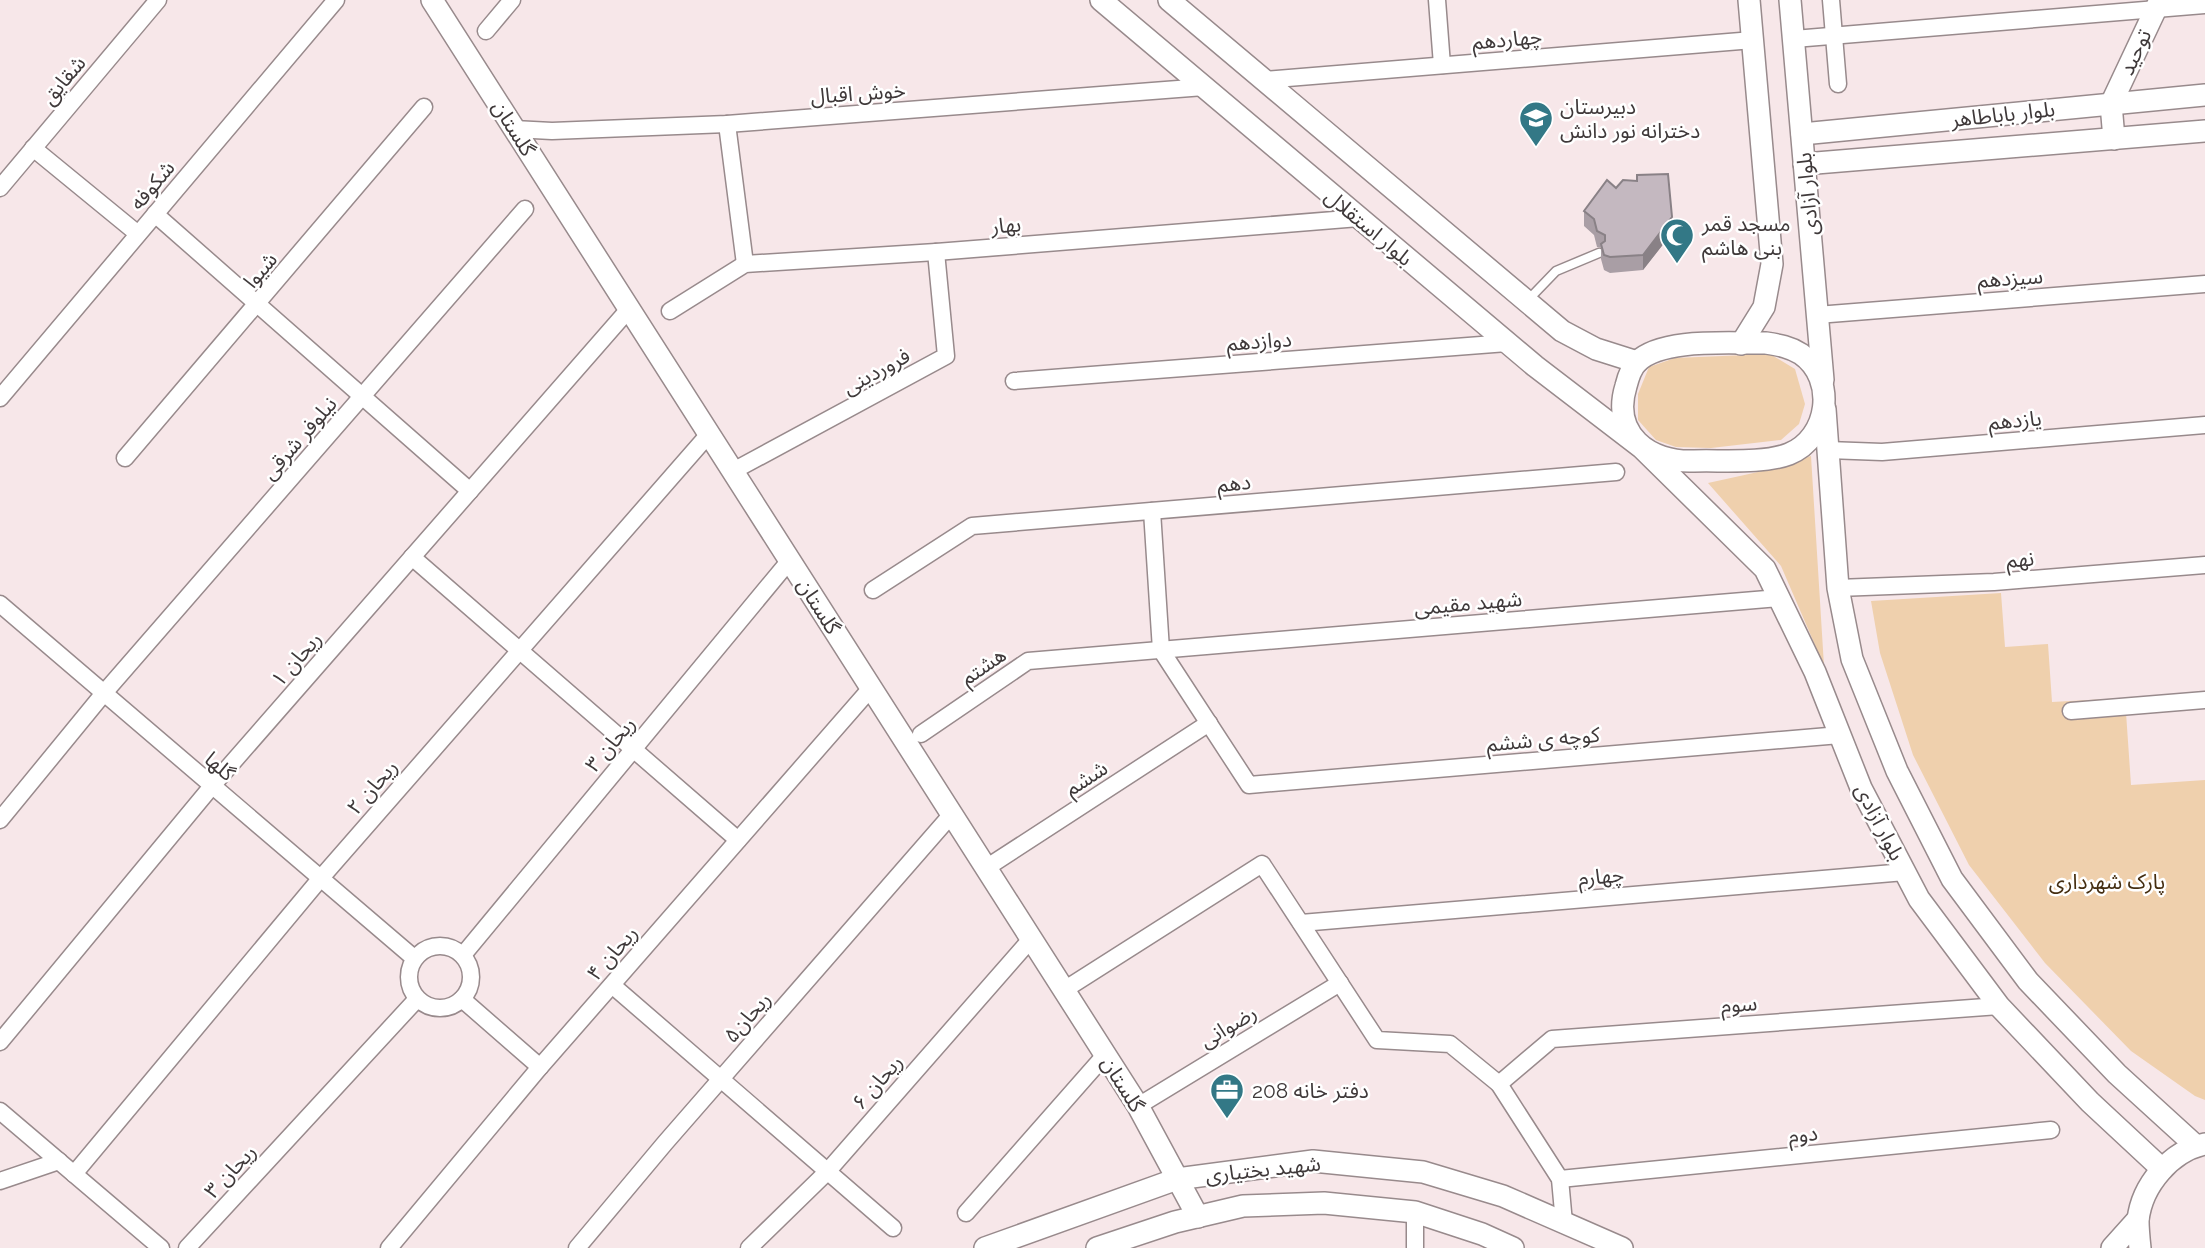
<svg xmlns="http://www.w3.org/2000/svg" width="2205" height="1248" font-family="Raleway,'Noto Sans Arabic',sans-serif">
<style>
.green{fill:#efd0ad}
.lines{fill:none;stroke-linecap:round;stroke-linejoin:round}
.lane-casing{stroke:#988a8c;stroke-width:11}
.street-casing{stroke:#988a8c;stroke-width:19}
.secondary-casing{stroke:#988a8c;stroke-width:24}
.lane{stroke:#fff;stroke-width:8}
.street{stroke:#fff;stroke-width:16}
.secondary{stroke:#fff;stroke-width:21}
.wall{fill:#a99ea5}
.shaded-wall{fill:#898186}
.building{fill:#c4b8c0;stroke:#898186;stroke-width:2}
.labels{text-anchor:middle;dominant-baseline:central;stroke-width:5;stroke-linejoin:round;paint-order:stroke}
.street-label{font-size:21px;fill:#3f393a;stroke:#fff}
.poi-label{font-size:21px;fill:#3f393a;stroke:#fff;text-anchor:start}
.park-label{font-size:21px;fill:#442d10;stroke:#fff}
</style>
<rect width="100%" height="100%" fill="#f7e7e9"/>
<g class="green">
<polygon points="1770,354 1795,369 1805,404 1799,424 1781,440 1711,448 1676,447 1656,440 1638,420 1638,394 1649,367 1675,358"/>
<polygon points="1811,456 1824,666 1781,566 1708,483 1758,472"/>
<polygon points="2001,593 2005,647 2048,644 2052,702 2125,698 2131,785 2205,780 2205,1100 2195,1096 2131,1051 2045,963 1969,865 1913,755 1880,653 1871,601"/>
</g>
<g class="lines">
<g class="lane-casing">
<polyline id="lane" points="1529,299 1556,271 1599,253"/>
</g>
<g class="street-casing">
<g id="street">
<polyline points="1437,0 1442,65"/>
<polyline points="1831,0 1838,84"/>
<polyline points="486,31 512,0"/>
<polyline points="1794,39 2205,5"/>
<polyline points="1264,80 1753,40"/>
<polyline points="727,124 745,264"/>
<polyline points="514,129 552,131 727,124 1204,87"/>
<polyline points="33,148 138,234"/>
<polyline points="0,188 158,0"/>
<polyline points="155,214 470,491"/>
<polyline points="670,311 745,264 936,252 1359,218"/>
<polyline points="1817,315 2205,284"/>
<polyline points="1014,381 1507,343"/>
<polyline points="0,398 336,0"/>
<polyline points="1828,450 1882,452 2205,425"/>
<polyline points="125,458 424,107"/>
<polyline points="733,471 946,356 936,252"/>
<polyline points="1152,511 1161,650 1249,785 1840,735"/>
<polyline points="412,557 738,840"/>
<polyline points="1838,588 1994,582 2205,565"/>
<polyline points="873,590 972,526 1616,472"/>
<polyline points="0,604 414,958"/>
<polyline points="2071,711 2205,700"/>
<polyline points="921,734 1028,661 1779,598"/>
<polyline points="0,820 104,693 525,209"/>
<polyline points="986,868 1209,723"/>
<polyline points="1301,923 1905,872"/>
<circle cx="440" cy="977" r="31"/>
<polyline points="463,955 790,560"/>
<polyline points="612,985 893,1228"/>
<polyline points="1064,990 1262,864 1377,1040 1450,1044 1499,1084 1560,1179 1564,1223"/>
<polyline points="462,999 540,1067"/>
<polyline points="0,1042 212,786 629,309"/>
<polyline points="1499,1084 1552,1039 1999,1006"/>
<polyline points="1138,1106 1340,983"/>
<polyline points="0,1111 161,1248"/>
<polyline points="74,1174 320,879 709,434"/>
<polyline points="1560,1179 2051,1130"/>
<polyline points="0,1181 59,1161"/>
<polyline points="966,1213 1105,1055"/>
<polyline points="187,1248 417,999"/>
<polyline points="389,1248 540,1067 871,688"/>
<polyline points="577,1248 665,1143 952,814"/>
<polyline points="749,1248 827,1172 1031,939"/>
<polyline points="1415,1248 1415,1212"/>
</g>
</g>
<g class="secondary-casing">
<g id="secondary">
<polyline points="432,0 1138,1106 1198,1217"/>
<polyline points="1101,0 1535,366 1642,448 1765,569 1815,672 1861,788 1919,899 1999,1006 2090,1102 2162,1169"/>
<polyline points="1169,0 1562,331 1596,349 1637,362"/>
<polyline points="1790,0 1823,380"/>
<polyline points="1802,134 2205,95"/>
<polyline points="2114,139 2111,104 2160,0"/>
<polyline points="1804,164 2205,131"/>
<path d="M 1766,343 C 1779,345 1790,347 1801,354 C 1837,379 1829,438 1789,454 C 1763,464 1721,460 1694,461 C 1649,463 1611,434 1626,386 C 1628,378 1632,367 1637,362 C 1663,337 1732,344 1766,343 Z"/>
<polyline points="1741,344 1764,307 1772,264 1749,0"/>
<polyline points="1825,409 1838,588 1852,659 1897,771 1952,879 2028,981 2117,1074 2196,1146"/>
<polyline points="985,1248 1177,1179 1313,1161 1423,1172 1503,1196 1622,1248"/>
<polyline points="1097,1248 1175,1222 1243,1206 1324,1203 1415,1212 1482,1234 1513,1248"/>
<polyline points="2112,1248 2138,1219"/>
<path d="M 2140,1248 C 2139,1239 2138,1229 2138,1220 C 2142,1185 2171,1151 2205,1144"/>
</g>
</g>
<use href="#lane" class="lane"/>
<use href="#street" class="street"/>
<use href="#secondary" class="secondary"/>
</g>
<polygon class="wall" points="1584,211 1672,233 1643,270 1610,273 1604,270 1601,259 1601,248 1597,247 1594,235 1584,226"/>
<polygon class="shaded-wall" points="1672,217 1672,233 1643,270 1643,255"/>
<polygon class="building" points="1668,174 1672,217 1643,255 1610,257 1604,255 1601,244 1605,241 1605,235 1597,231 1594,219 1584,211 1607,180 1616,188 1623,180 1637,181 1637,175"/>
<defs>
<g id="school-pin" transform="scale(1.75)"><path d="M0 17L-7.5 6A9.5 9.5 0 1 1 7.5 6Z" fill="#337886" stroke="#fff"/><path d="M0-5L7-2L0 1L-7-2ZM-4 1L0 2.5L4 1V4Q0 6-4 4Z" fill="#fff"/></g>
<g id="mosque-pin" transform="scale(1.75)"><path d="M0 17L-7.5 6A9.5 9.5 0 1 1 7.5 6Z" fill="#337886" stroke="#fff"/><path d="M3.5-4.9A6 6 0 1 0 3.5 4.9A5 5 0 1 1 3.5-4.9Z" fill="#fff"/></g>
<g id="office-pin" transform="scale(1.75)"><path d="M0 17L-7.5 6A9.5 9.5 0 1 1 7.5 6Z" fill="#337886" stroke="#fff"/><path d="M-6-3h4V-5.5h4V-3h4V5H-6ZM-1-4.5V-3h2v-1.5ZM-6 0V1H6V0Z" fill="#fff"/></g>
</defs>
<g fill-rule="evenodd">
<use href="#school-pin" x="1536" y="118"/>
<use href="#mosque-pin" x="1677" y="235"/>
<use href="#office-pin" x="1227" y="1090"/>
</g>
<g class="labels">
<g class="street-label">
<text transform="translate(1507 39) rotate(-5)">چهاردهم</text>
<text transform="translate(2135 52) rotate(-65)">توحید</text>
<text transform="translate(63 80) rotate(-50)">شقایق</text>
<text transform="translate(858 93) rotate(-4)">خوش اقبال</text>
<text transform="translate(2003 114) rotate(-6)">بلوار باباطاهر</text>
<text transform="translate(514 128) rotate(58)">گلستان</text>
<text transform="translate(152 185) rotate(-50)">شکوفه</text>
<text transform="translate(1807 194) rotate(-95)">بلوار آزادی</text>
<text transform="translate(1006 225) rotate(-5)">بهار</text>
<text transform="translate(1369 227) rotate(40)">بلوار استقلال</text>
<text transform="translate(260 270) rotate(-50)">شیوا</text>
<text transform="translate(2010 278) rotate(-4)">سیزدهم</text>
<text transform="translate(1259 341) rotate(-4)">دوازدهم</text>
<text transform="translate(876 371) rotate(-29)">فروردینی</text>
<text transform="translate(2015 420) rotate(-5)">یازدهم</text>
<text transform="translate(299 438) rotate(-49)">نیلوفر شرقی</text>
<text transform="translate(1234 483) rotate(-5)">دهم</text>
<text transform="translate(2020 559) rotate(-5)">نهم</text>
<text transform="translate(1468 603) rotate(-5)">شهید مقیمی</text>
<text transform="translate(819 606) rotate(58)">گلستان</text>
<text transform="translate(296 659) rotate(-49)">ریحان ۱</text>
<text transform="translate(983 666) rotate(-34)">هشتم</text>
<text transform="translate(1543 739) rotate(-5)">کوچه ی ششم</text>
<text transform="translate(610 744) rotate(-50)">ریحان ۳</text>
<text transform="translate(220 766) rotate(41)">گلها</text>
<text transform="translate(1086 778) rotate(-33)">ششم</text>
<text transform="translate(372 787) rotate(-49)">ریحان ۲</text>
<text transform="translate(1880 822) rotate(63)">بلوار آزادی</text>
<text transform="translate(1601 876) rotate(-5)">چهارم</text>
<text transform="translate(612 953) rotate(-49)">ریحان ۴</text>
<text transform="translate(1739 1004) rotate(-4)">سوم</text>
<text transform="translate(747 1017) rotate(-49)">ریحان۵</text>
<text transform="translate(1228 1026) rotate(-31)">رضوانی</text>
<text transform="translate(877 1082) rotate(-49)">ریحان ۶</text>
<text transform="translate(1123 1084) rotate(58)">گلستان</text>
<text transform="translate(1803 1134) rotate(-6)">دوم</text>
<text transform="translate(1263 1169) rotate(-6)">شهید بختیاری</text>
<text transform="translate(230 1171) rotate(-47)">ریحان ۳</text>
</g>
<g class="poi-label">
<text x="1560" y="106">دبیرستان<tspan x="1560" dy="24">دخترانه نور دانش</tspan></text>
<text x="1702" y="223">مسجد قمر<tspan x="1702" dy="24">بنی هاشم</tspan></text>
<text x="1252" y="1090">دفتر خانه 208</text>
</g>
<g class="park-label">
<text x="2107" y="881">پارک شهرداری</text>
</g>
</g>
</svg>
